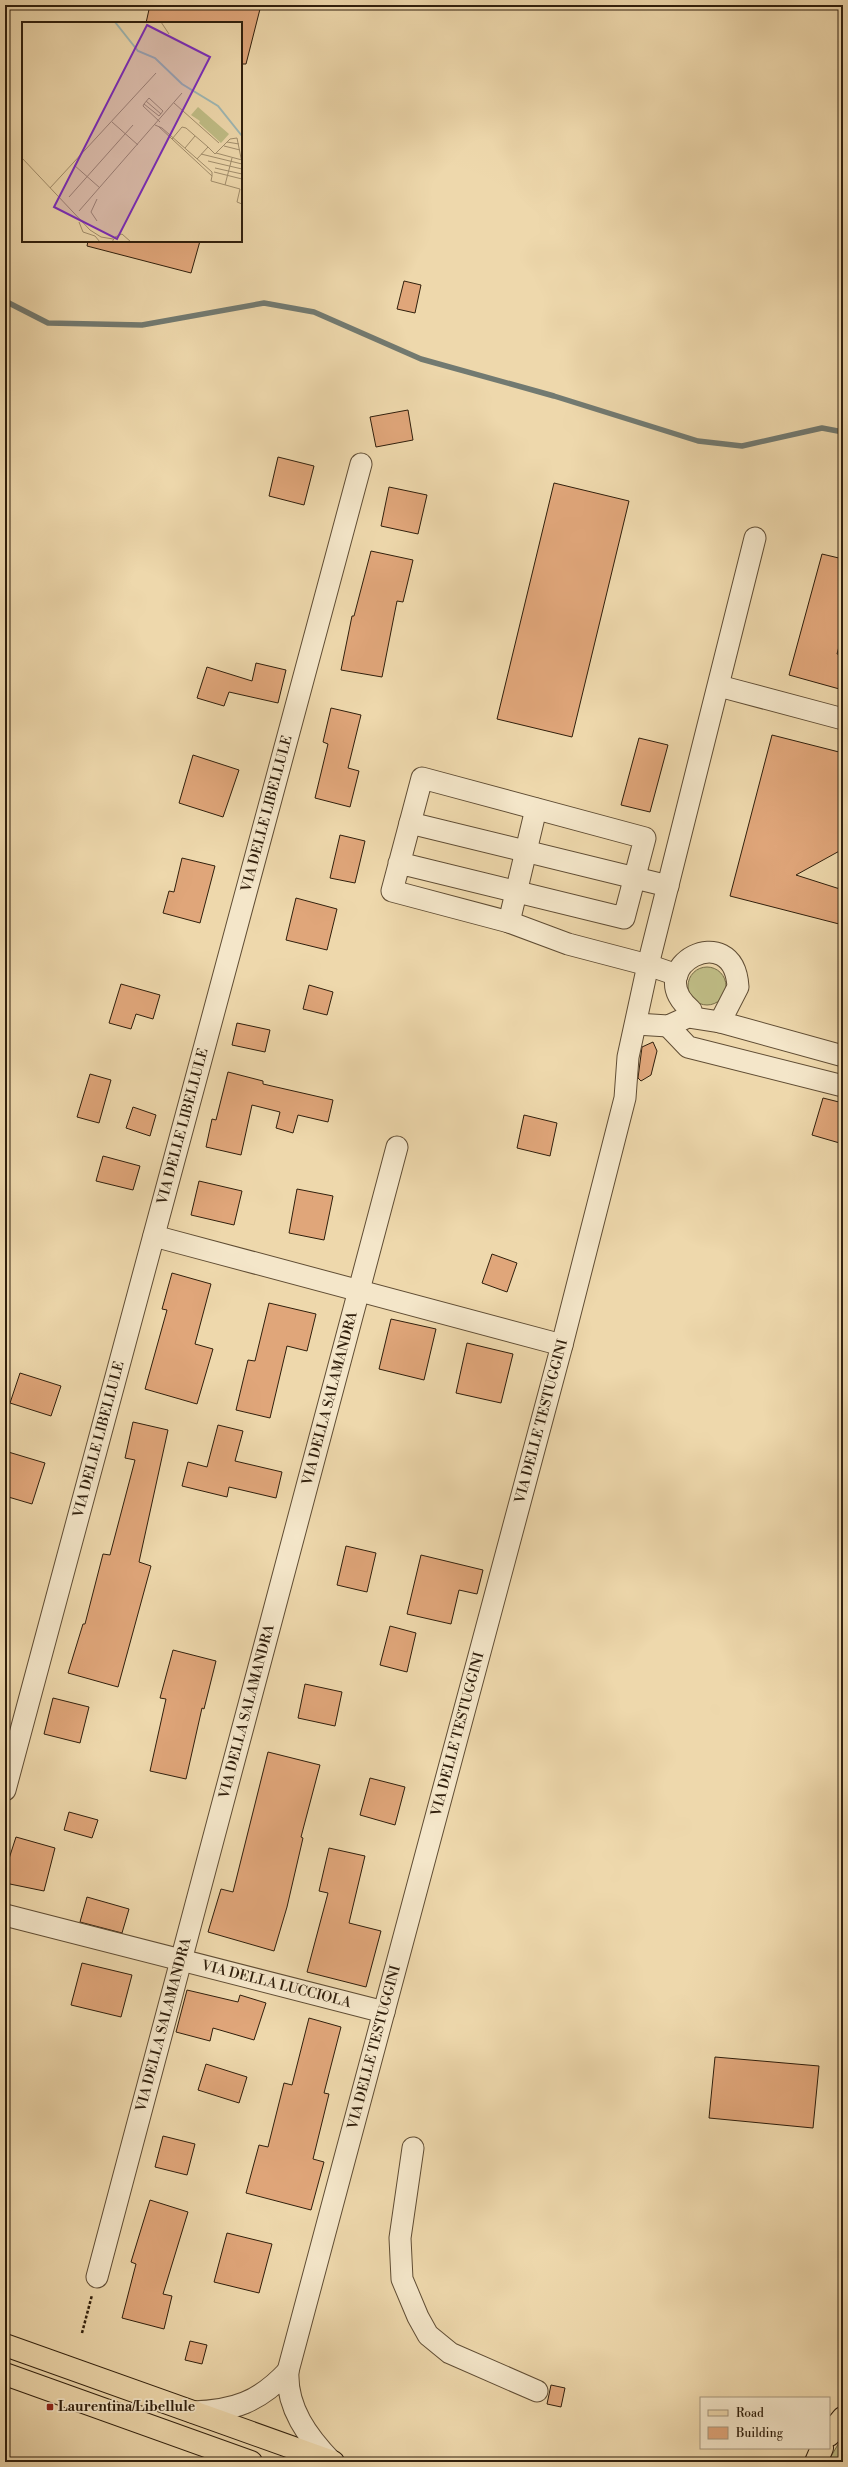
<svg xmlns="http://www.w3.org/2000/svg" width="848" height="2467" font-family="'Libre Bodoni',serif">
<style>
.green{fill:#bfbc85;stroke:#786e48}
.lines{fill:none;stroke-linecap:round;stroke-linejoin:round}
.stream{stroke:#727a71;stroke-width:5.5}
.building{fill:#e0a67a;stroke:#301f0c}
.minor-casing{stroke:#604d34;stroke-width:23}
.major-casing{stroke:#301f0c;stroke-width:24}
.path{stroke:#301f0c;stroke-width:2.5;stroke-dasharray:3 2;stroke-linecap:butt}
.minor{stroke:#f4e6c9;stroke-width:21}
.major{stroke:#eed8ac;stroke-width:22}
.poi-dot{fill:#8f2418;stroke:#f4e6c9;stroke-width:1.5}
.labels{text-anchor:middle;dominant-baseline:central;stroke-width:3.5;stroke-linejoin:round;paint-order:stroke}
.street-label{font-size:14px;fill:#301f0c;stroke:#f4e6c9}
.poi-label{font-size:14px;font-weight:bold;fill:#301f0c;stroke:#f4e6c9;text-anchor:start}
.inset-river{fill:none;stroke:#9eb7b4;stroke-width:2}
.inset-road{fill:none;stroke:#a28e6c;stroke-width:1}
.view{fill:#7b2cbf;fill-opacity:0.15;stroke:#7b2cbf;stroke-width:2}
.inset-edge{fill:none;stroke:#301f0c;stroke-width:2}
</style>
<rect width="100%" height="100%" fill="#eed8ac"/>
<filter id="stains"><feTurbulence type="fractalNoise" baseFrequency=".005" numOctaves="4"/><feColorMatrix values="0 0 0 0 .2 0 0 0 0 .09 0 0 0 0 .02 0 0 0 .5 -.17"/></filter>
<radialGradient id="worn" r=".72"><stop offset=".6" stop-color="#630" stop-opacity="0"/><stop offset="1" stop-color="#630" stop-opacity=".3"/></radialGradient>
<g class="green">
<circle cx="707" cy="986" r="19"/>
<polygon points="843,2436 843,2462 829,2462 830,2458"/>
</g>
<g class="lines">
<polyline class="stream" points="5,301 48,323 142,325 264,303 314,312 421,359 554,396 698,441 742,446 822,428 843,432"/>
</g>
<g class="building">
<polygon points="150,5 243,5 260,9 246,64 241,64 241,23 146,23"/>
<polygon points="88,241 200,241 191,273 87,246"/>
<polygon points="404,281 421,285 415,313 397,309"/>
<polygon points="408,410 413,440 376,447 370,417"/>
<polygon points="278,457 314,466 304,505 269,496"/>
<polygon points="554,483 629,501 572,737 497,719"/>
<polygon points="389,487 427,495 418,534 381,526"/>
<polygon points="371,551 413,560 403,602 397,601 382,677 341,670 352,616 354,616"/>
<polygon points="822,554 843,559 843,631 837,654 843,655 843,690 789,675"/>
<polygon points="256,663 286,670 278,703 229,692 224,706 197,698 207,667 252,681"/>
<polygon points="331,708 361,715 348,768 359,771 350,807 315,798 328,744 323,742"/>
<polygon points="772,735 843,753 843,849 796,875 843,890 843,925 730,896"/>
<polygon points="639,738 668,745 650,812 621,805"/>
<polygon points="193,755 239,770 223,817 179,803"/>
<polygon points="340,835 365,841 355,883 330,878"/>
<polygon points="182,858 215,866 200,923 163,913 169,891 174,892"/>
<polygon points="296,898 337,909 327,950 286,940"/>
<polygon points="121,984 160,995 153,1019 136,1014 131,1029 109,1023"/>
<polygon points="309,985 333,992 327,1015 303,1009"/>
<polygon points="237,1023 270,1030 265,1052 232,1045"/>
<polygon points="653,1042 657,1051 651,1075 641,1081 638,1078 642,1047"/>
<polygon points="228,1072 263,1081 263,1084 333,1100 328,1122 298,1115 293,1133 276,1128 280,1112 252,1105 241,1155 206,1147 212,1119 216,1120"/>
<polygon points="90,1074 111,1080 99,1123 77,1117"/>
<polygon points="823,1098 843,1103 843,1144 812,1135"/>
<polygon points="133,1107 156,1115 150,1136 126,1128"/>
<polygon points="524,1115 557,1123 550,1156 517,1148"/>
<polygon points="103,1156 140,1166 133,1190 96,1181"/>
<polygon points="199,1181 242,1191 234,1225 191,1215"/>
<polygon points="297,1189 333,1196 324,1240 289,1233"/>
<polygon points="492,1254 517,1263 507,1292 482,1283"/>
<polygon points="172,1273 211,1284 195,1344 213,1349 197,1404 145,1389 167,1310 162,1309"/>
<polygon points="269,1303 316,1314 307,1351 287,1346 270,1418 236,1410 248,1360 255,1361"/>
<polygon points="391,1319 436,1329 424,1380 379,1369"/>
<polygon points="467,1343 513,1354 501,1403 456,1393"/>
<polygon points="20,1373 61,1386 51,1416 10,1403"/>
<polygon points="133,1422 168,1430 139,1562 151,1566 118,1687 68,1673 83,1624 85,1624 103,1554 110,1555 135,1460 125,1458"/>
<polygon points="218,1425 243,1431 235,1461 282,1472 276,1498 229,1487 227,1497 182,1486 188,1462 207,1467"/>
<polygon points="5,1451 45,1463 32,1504 5,1496"/>
<polygon points="346,1546 376,1553 367,1592 337,1585"/>
<polygon points="421,1555 483,1570 477,1594 459,1590 451,1624 407,1614"/>
<polygon points="390,1626 416,1633 407,1672 380,1665"/>
<polygon points="173,1650 216,1661 204,1709 202,1708 186,1779 150,1771 166,1699 160,1698"/>
<polygon points="305,1684 342,1692 335,1726 298,1718"/>
<polygon points="53,1698 89,1707 80,1743 44,1734"/>
<polygon points="268,1752 320,1765 301,1837 303,1838 287,1907 274,1951 208,1932 221,1889 233,1892"/>
<polygon points="370,1778 405,1787 395,1825 360,1815"/>
<polygon points="69,1812 98,1820 92,1838 64,1830"/>
<polygon points="16,1837 55,1848 44,1891 5,1883 5,1871"/>
<polygon points="329,1848 365,1856 349,1923 381,1931 366,1987 307,1972 328,1893 319,1891"/>
<polygon points="87,1897 129,1909 122,1933 80,1922"/>
<polygon points="82,1963 132,1975 121,2017 71,2005"/>
<polygon points="187,1990 238,2002 240,1995 266,2003 254,2040 213,2028 210,2041 176,2032"/>
<polygon points="309,2018 341,2027 324,2093 329,2094 313,2159 324,2162 311,2210 246,2193 259,2145 268,2147 284,2083 292,2085"/>
<polygon points="715,2057 819,2066 813,2128 709,2118"/>
<polygon points="206,2064 247,2077 239,2103 198,2090"/>
<polygon points="163,2136 195,2144 187,2175 155,2167"/>
<polygon points="150,2200 188,2212 163,2294 172,2296 164,2329 122,2318 136,2264 131,2262"/>
<polygon points="227,2233 272,2244 259,2293 214,2282"/>
<polygon points="190,2341 207,2345 202,2364 185,2360"/>
<polygon points="551,2385 565,2388 561,2407 547,2404"/>
</g>
<g class="lines">
<g class="minor-casing">
<g id="minor">
<polyline points="719,686 843,719"/>
<polyline points="410,823 668,886"/>
<polyline points="399,863 624,918 645,838 422,778 392,891 509,922 568,944 648,965 677,975"/>
<polyline points="509,922 536,809"/>
<path d="M 688,1017 L 691,1010 C 639,967 734,917 738,987 L 720,1022"/>
<polyline points="636,1024 668,1026 688,1017 720,1022 843,1056"/>
<polyline points="668,1026 688,1047 843,1086"/>
<polyline points="154,1236 562,1345"/>
<path id="s1" d="M 5,1790 L 361,464"/>
<path id="s2" d="M 5,1915 L 384,2012"/>
<polyline points="413,2148 400,2238 402,2279 418,2317 428,2335 450,2353 537,2391"/>
<path id="s3" d="M 97,2277 L 397,1147"/>
<path id="s4" d="M 288,2371 L 562,1345 L 625,1098 L 628,1057 L 648,965 L 755,538"/>
<path d="M 192,2412 C 234,2411 259,2402 288,2371 C 286,2408 308,2437 332,2462"/>
</g>
</g>
<g class="major-casing">
<g id="major">
<polyline points="5,2345 333,2462"/>
<polyline points="5,2374 251,2462"/>
<polyline points="829,2435 843,2418"/>
<polyline points="816,2462 822,2448"/>
</g>
</g>
<polyline class="path" points="82,2333 92,2295"/>
<use href="#minor" class="minor"/>
<use href="#major" class="major"/>
</g>
<rect class="poi-dot" x="46" y="2403" width="8" height="8" rx="2"/>
<g class="labels">
<g class="street-label">
<text stroke="none"><textPath href="#s1" startOffset="1011">VIA DELLE LIBELLULE</textPath></text>
<text stroke="none"><textPath href="#s1" startOffset="687">VIA DELLE LIBELLULE</textPath></text>
<text stroke="none"><textPath href="#s3" startOffset="909">VIA DELLA SALAMANDRA</textPath></text>
<text stroke="none"><textPath href="#s4" startOffset="983">VIA DELLE TESTUGGINI</textPath></text>
<text stroke="none"><textPath href="#s1" startOffset="363">VIA DELLE LIBELLULE</textPath></text>
<text stroke="none"><textPath href="#s3" startOffset="585">VIA DELLA SALAMANDRA</textPath></text>
<text stroke="none"><textPath href="#s4" startOffset="659">VIA DELLE TESTUGGINI</textPath></text>
<text stroke="none"><textPath href="#s2" startOffset="280">VIA DELLA LUCCIOLA</textPath></text>
<text stroke="none"><textPath href="#s3" startOffset="261">VIA DELLA SALAMANDRA</textPath></text>
<text stroke="none"><textPath href="#s4" startOffset="335">VIA DELLE TESTUGGINI</textPath></text>
</g>
<g class="poi-label">
<text x="58" y="2407">Laurentina/Libellule</text>
</g>
</g>
<g transform="translate(22 22)">
<rect width="220" height="220" fill="#eed8ac"/>
<path d="M 176,85 L 207,112 L 199,121 L 177,101 L 178,99 L 169,93 Z" fill="#bfbc85"/>
<path class="inset-river" d="M 93,0 L 116,29 L 133,36 L 160,62 L 196,84 L 220,114"/>
<path class="inset-road" d="M 139,0 L 147,12M 127,76 L 141,89 L 137,94 L 122,82 ZM 124,79 L 139,92M 152,81 L 197,121M 122,82 L 121,84 L 138,100M 90,100 L 116,123M 133,103 L 140,106 L 190,150 L 190,154 L 136,104M 150,117 L 160,105 L 164,106 L 186,125 L 175,137M 205,120 L 217,122M 202,124 L 218,128M 186,125 L 193,132 L 208,117 L 215,116 L 220,141M 163,126 L 173,114M 194,131 L 220,138M 179,132 L 220,142M 0,136 L 68,208 L 79,215 L 91,217M 186,139 L 220,147M 52,143 L 78,166M 193,146 L 220,152M 192,150 L 220,157M 190,154 L 189,159 L 218,167 L 215,180 L 220,182M 203,163 L 210,136M 28,166 L 134,51M 47,175 L 111,103M 75,177 L 69,190 L 75,199M 57,189 L 160,71M 57,200 L 61,210 L 73,214 L 78,220M 90,220 L 93,215 L 100,212 L 109,220"/>
<path class="view" d="M 125,3 L 188,35 L 95,217 L 32,185 Z"/>
<rect width="220" height="220" class="inset-edge"/>
</g>
<rect width="848" height="2467" fill="none" stroke="#eed8ac" stroke-width="20"/>
<rect x="6" y="6" width="836" height="2455" fill="none" stroke="#301f0c" stroke-width="2"/>
<rect x="10" y="10" width="828" height="2447" fill="none" stroke="#301f0c"/>
<rect x="700" y="2397" width="130" height="52" fill="#f4e6c9" stroke="#a6967d"/>
<rect x="708" y="2410" width="20" height="6" fill="#eed8ac" stroke="#a6967d"/>
<text x="736" y="2417" font-size="12" fill="#301f0c">Road</text>
<rect x="708" y="2427" width="20" height="12" fill="#e0a67a" stroke="#a6967d"/>
<text x="736" y="2437" font-size="12" fill="#301f0c">Building</text>
<rect width="100%" height="100%" filter="url(#stains)"/>
<rect width="100%" height="100%" fill="url(#worn)"/>
</svg>
